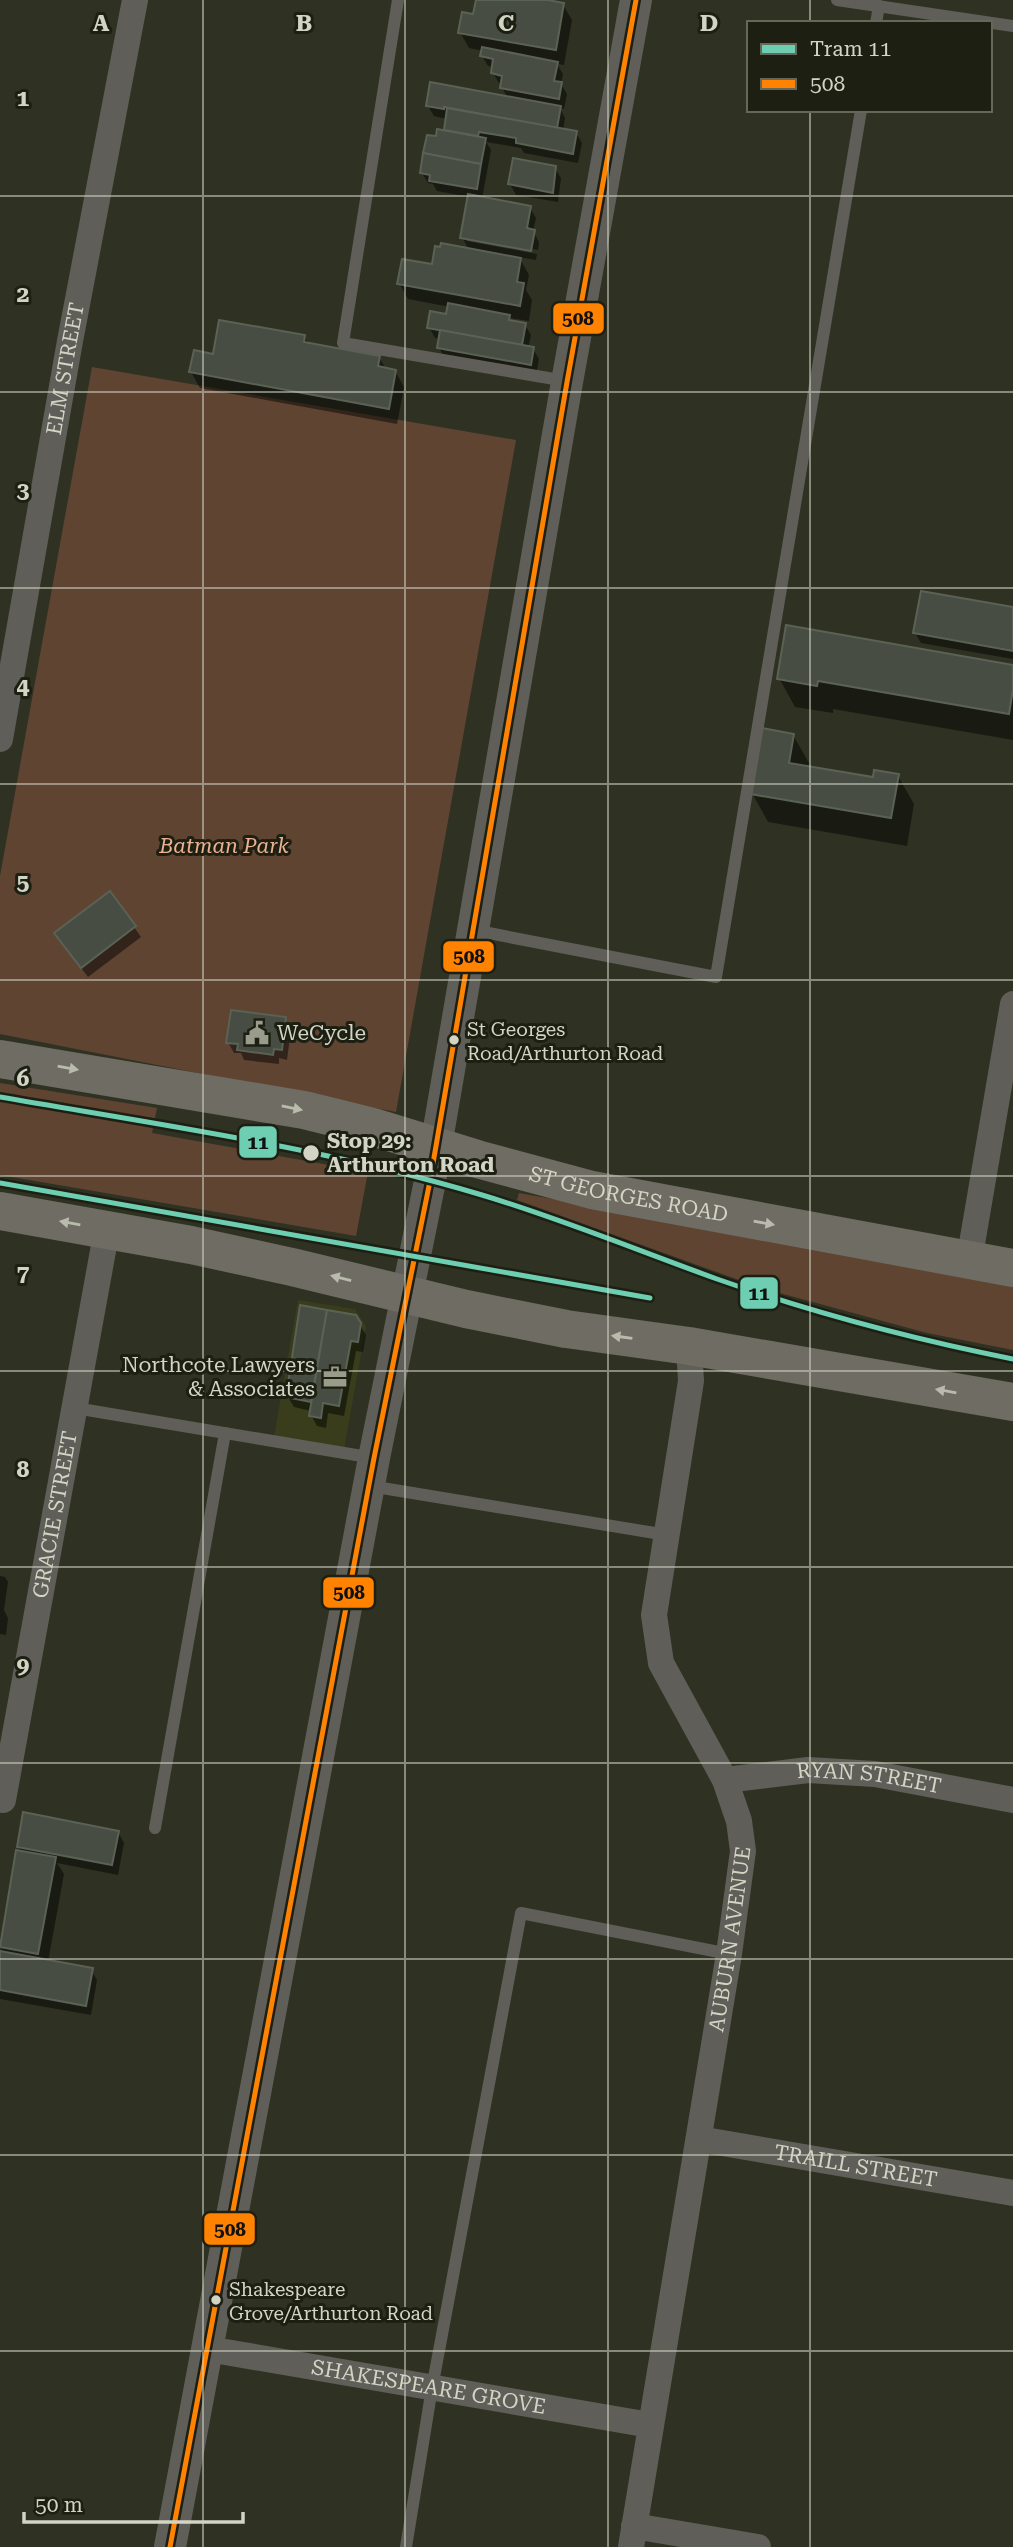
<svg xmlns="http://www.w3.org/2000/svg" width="1013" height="2547" font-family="'Roboto Serif',serif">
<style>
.built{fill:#393d1b}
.green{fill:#5f4432}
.shadow{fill:#0007}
.building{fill:#474d42;stroke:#5a6155;stroke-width:2}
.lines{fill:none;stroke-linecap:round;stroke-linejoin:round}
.service{stroke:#5f5e58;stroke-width:12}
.minor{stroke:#5f5e58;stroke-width:26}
.tertiary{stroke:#5f5e58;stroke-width:32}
.trunk{stroke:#6e6c63;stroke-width:38}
.bus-1-casing{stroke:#1c1f12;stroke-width:10}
.bus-1{stroke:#ff8200;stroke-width:5}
.tram-1-casing{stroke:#1c1f12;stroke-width:10}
.tram-1{stroke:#6eceb2;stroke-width:5}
.oneway{fill:#b9bbac}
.grid{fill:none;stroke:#d2d5c4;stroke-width:2;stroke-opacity:0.55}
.bus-dot{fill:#d2d5c4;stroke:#1c1f12;stroke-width:2.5}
.labels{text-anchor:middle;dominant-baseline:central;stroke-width:6;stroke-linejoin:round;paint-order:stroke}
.bus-label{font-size:19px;fill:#d2d5c4;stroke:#1c1f12;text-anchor:start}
.street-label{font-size:21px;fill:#d2d5c4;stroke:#1c1f12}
.park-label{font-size:21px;font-style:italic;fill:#ecb18f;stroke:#1c1f12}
.poi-label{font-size:21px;fill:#d2d5c4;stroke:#1c1f12;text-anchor:start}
.stop-label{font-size:21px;font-weight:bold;fill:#d2d5c4;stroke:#1c1f12;text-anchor:start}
.grid-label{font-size:23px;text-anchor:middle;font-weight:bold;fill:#d2d5c4;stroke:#1c1f12;stroke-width:6;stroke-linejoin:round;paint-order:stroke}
.line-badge{stroke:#1c1f12;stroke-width:2.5}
.pale-badge-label{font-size:19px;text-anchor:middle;font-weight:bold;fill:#111}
</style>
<rect width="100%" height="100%" fill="#2f3222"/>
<polygon class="built" points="298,1300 355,1309 366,1326 344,1450 274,1437"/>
<g class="green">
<polygon points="92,367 516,440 396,1112 0,1034 0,876"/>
<polygon points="0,1083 157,1108 152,1133 368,1172 356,1236 0,1175"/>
<polygon points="519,1193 1013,1280 1013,1350 927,1333 761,1288 517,1200"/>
</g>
<g class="shadow">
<polygon points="478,0 554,0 554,3 563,5 572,20 564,65 557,64 563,74 561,84 567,94 564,109 560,108 565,118 563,131 576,133 582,143 578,163 524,153 521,148 486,142 491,150 482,199 530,208 536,218 533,231 539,242 538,250 467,237 467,241 537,254 536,260 519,257 529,275 526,290 532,300 529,321 510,318 513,323 525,325 531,335 528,348 533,349 539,359 536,375 445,358 439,348 440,339 435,338 429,327 448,316 450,307 408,299 399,283 469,250 462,237 470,197 437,191 433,184 428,183 422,173 438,138 445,132 447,119 434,116 428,106 508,98 502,88 503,84 499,83 493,73 494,67 488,66 482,56 483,51 469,48 460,32 475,16"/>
<polygon points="554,167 561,178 558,202 516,195 510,184"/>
<polygon points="304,337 309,344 379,357 386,369 395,371 404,387 397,424 200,388 191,372"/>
<polygon points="1013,609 1013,659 921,643 915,633"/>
<polygon points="1013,666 1013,740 833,709 833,713 795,707 779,678"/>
<polygon points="793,735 809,763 808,768 874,779 898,776 914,804 907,846 768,822 752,793"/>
<polygon points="110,893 141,937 88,977 63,944"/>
<polygon points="285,1019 291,1029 287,1060 279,1058 279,1064 244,1060 241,1053 234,1053 228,1042"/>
<polygon points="301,1307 355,1317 366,1335 363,1352 356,1351 344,1416 328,1413 326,1428 317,1426 311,1415 311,1411 294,1407 288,1397"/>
<polygon points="0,1576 5,1577 8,1582 4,1610 8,1618 6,1635 0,1634"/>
<polygon points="118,1832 124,1843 118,1875 57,1863 64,1874 48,1962 91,1970 97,1980 91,2015 0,1999 0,1953 4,1954 0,1947 22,1853 18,1847"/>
</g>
<g class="building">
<polygon points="476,0 548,0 564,3 556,50 458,33 462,12 473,14"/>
<polygon points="482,47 558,62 554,81 562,82 559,99 500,88 502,76 491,73 493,59 480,56"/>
<polygon points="430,82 561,106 557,128 444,107 444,109 426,106"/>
<polygon points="447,108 577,131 573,154 516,143 516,138 479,132 478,136 444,130"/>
<polygon points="437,129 486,138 481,164 423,153 427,135 436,136"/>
<polygon points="423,153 481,164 477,189 429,181 430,175 420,173"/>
<polygon points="513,158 556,166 553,193 508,184"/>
<polygon points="468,194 531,206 527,228 535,230 531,251 460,238"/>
<polygon points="441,243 521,258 517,282 524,283 520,306 397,284 402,259 432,264 435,246 440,247"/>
<polygon points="448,303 510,315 509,320 526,323 522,345 427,328 430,311 446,314"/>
<polygon points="219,320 305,335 304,342 380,356 378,366 396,370 389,409 189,372 194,350 213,354"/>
<polygon points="440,330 534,347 531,365 437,348"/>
<polygon points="921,591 1013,607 1013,651 913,633"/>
<polygon points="786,625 1013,665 1013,689 1009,714 818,681 817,686 777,679"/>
<polygon points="762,728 794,734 789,763 873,777 874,770 899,774 891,818 750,794"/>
<polygon points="110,891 136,926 81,968 54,933"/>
<polygon points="231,1010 286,1017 282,1050 274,1049 273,1055 237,1050 238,1044 226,1043"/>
<polygon points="300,1305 327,1310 311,1402 286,1397"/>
<polygon points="327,1310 356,1315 361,1323 358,1342 351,1341 339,1406 323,1403 321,1418 309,1416"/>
<polygon points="23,1812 119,1831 112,1865 17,1847"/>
<polygon points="16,1850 56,1857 38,1954 0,1947"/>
<polygon points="0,1951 93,1968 86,2006 0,1990"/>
</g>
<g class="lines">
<g class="service">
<polyline points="398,0 343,343 566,381"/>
<polyline points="837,0 1013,26"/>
<polyline points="876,23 879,6"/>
<polyline points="473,930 716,977 861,110"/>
<polyline points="75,1408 374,1458"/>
<polyline points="370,1486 667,1535"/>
<polyline points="155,1828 225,1433"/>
<polyline points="406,2547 432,2388 521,1913 729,1954"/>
</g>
<g class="minor">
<path id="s1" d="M 0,739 L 70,341 L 135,0"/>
<polyline points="969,1261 1013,1004"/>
<path id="s2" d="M 725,1780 L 808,1770 L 875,1774 L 1013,1800"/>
<path id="s3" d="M 3,1800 L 107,1229"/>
<path id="s4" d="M 699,2139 L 1013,2193"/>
<path id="s5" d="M 208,2349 L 650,2425"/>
<polyline points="634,2526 758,2547"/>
<path id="s6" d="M 631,2547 L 729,1954 L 743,1851 L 739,1821 L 725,1780 L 661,1663 L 654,1615 L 691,1381 L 689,1346"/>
</g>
<polyline class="tertiary" points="170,2547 374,1458 430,1181 567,382 636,0"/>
<g class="trunk">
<path id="s7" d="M 0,1059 L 304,1110 L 373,1127 L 477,1159 L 592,1190 L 1013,1268"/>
<polyline points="0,1211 191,1245 292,1267 466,1309 566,1329 689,1346 1013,1402"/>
</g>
<g class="bus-1-casing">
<polyline id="bus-1" points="170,2547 374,1458 430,1181 567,382 636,0"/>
</g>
<use href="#bus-1" class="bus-1"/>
<g class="tram-1-casing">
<g id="tram-1">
<path d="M 0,1097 C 161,1125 325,1148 482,1195 C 562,1219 639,1251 717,1279 C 814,1313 912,1339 1013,1359"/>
<polyline points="0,1183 650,1298"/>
</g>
</g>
<use href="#tram-1" class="tram-1"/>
</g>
<defs><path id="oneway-solid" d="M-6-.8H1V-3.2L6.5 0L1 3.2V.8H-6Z" transform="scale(1.75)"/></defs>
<g class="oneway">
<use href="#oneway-solid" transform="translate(68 1068) rotate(10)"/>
<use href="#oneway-solid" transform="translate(292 1108) rotate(11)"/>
<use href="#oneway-solid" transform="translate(70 1223) rotate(-170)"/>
<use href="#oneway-solid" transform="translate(764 1223) rotate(10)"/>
<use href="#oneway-solid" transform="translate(341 1278) rotate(-166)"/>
<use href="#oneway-solid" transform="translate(622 1337) rotate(-172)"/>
<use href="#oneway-solid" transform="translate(946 1391) rotate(-170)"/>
</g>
<path class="grid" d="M 203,0 L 203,2547M 405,0 L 405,2547M 608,0 L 608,2547M 810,0 L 810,23M 810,110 L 810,2547M 0,196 L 1013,196M 0,392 L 1013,392M 0,588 L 1013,588M 0,784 L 1013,784M 0,980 L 1013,980M 0,1176 L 1013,1176M 0,1371 L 1013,1371M 0,1567 L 1013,1567M 0,1763 L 1013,1763M 0,1959 L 1013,1959M 0,2155 L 1013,2155M 0,2351 L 1013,2351"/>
<defs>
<g id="civic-bare" transform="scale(1.89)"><path d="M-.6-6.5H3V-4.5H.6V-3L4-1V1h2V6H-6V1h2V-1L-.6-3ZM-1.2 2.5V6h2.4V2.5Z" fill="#999c8b" stroke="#1c1f12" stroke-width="2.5" paint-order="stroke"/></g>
<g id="office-bare" transform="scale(1.89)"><path d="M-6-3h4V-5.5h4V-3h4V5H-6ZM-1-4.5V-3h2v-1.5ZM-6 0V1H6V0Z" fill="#999c8b" stroke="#1c1f12" stroke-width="2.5" paint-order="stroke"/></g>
</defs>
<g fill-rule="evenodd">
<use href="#civic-bare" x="257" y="1033"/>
<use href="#office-bare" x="335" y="1377"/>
</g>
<g class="bus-dot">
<circle cx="454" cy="1040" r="6"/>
<circle cx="311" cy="1153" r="9"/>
<circle cx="216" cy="2300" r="6"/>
</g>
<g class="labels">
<g class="bus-label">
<text x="467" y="1029">St Georges<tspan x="467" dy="24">Road/Arthurton Road</tspan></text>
<text x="229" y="2289">Shakespeare<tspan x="229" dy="24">Grove/Arthurton Road</tspan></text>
</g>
<g class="street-label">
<text stroke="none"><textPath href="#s1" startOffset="376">ELM STREET</textPath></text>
<text stroke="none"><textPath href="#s7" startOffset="644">ST GEORGES ROAD</textPath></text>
<text stroke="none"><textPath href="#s3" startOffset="290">GRACIE STREET</textPath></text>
<text stroke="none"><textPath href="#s2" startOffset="145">RYAN STREET</textPath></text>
<text stroke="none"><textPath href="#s6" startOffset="616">AUBURN AVENUE</textPath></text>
<text stroke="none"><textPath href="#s4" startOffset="159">TRAILL STREET</textPath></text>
<text stroke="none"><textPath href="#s5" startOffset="224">SHAKESPEARE GROVE</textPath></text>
</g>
<g class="park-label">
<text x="224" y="846">Batman Park</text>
</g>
<g class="poi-label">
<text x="277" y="1033">WeCycle</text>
<text x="315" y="1365" text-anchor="end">Northcote Lawyers<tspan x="315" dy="24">&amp; Associates</tspan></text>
</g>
<g class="stop-label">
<text x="327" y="1141">Stop 29:<tspan x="327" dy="24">Arthurton Road</tspan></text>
</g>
</g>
<g class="grid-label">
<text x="101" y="31">A</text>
<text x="304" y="31">B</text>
<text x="506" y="31">C</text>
<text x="709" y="31">D</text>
<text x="23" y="106">1</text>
<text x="23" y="302">2</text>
<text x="23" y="498">3</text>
<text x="23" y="694">4</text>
<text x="23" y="890">5</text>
<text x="23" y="1086">6</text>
<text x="23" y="1281">7</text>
<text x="23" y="1477">8</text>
<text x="23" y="1673">9</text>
</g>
<g class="line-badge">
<rect x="552" y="302" width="53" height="33" rx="7" fill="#ff8200"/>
<rect x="442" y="940" width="53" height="33" rx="7" fill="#ff8200"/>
<rect x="238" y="1125" width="40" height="34" rx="7" fill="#6eceb2"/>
<rect x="739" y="1276" width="40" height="34" rx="7" fill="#6eceb2"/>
<rect x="322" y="1576" width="53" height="33" rx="7" fill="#ff8200"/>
<rect x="203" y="2212" width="53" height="34" rx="7" fill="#ff8200"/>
</g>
<g class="pale-badge-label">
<text x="578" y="325">508</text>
<text x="469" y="963">508</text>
<text x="258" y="1149">11</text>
<text x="759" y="1300">11</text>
<text x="349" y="1599">508</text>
<text x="230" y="2236">508</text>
</g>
<rect x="747" y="21" width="245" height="91" fill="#1c1f12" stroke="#656859" stroke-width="2"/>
<rect x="761" y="44" width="35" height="10" fill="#6eceb2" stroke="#656859" stroke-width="2"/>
<text x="810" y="56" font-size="21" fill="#d2d5c4">Tram 11</text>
<rect x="761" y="79" width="35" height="10" fill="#ff8200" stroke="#656859" stroke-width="2"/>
<text x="810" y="91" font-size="21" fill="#d2d5c4">508</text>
<path d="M24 2512v10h219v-10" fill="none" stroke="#d2d5c4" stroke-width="3.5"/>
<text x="35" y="2512" font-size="21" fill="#d2d5c4" stroke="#1c1f12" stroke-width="5" paint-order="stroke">50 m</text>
</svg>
